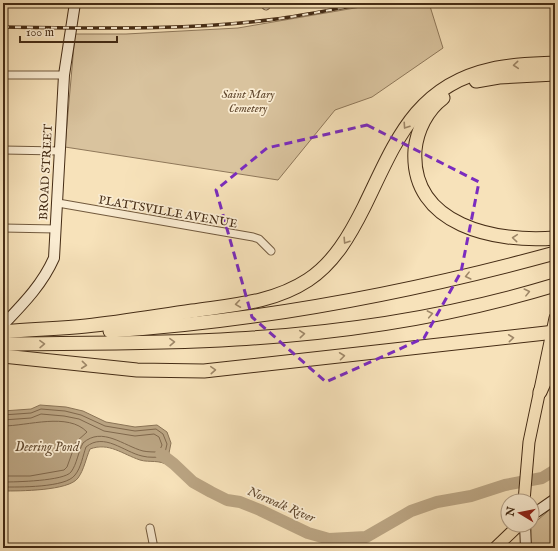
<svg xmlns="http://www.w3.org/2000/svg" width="558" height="551" font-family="'IM FELL English',serif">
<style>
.green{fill:#d9c39e;stroke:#8f785a}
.water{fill:#baa482;stroke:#8b7456}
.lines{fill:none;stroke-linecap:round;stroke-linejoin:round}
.shore{stroke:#80684c;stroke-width:1}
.river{stroke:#baa482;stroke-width:12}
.street-casing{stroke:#725a3e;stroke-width:9}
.secondary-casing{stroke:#452c15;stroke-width:12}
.primary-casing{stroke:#452c15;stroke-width:13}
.highway-casing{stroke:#452c15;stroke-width:15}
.street{stroke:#faecd2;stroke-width:7}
.secondary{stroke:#faecd2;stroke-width:10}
.primary{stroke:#f7e2ba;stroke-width:11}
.highway{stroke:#f7e2ba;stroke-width:13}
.rail-casing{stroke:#452c15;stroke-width:3.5}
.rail{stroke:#faecd2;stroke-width:2;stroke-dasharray:6;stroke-linecap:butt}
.oneway{stroke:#9e8768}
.marked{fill:none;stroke:#7b2cbf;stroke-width:3;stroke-dasharray:8 5;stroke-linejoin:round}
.labels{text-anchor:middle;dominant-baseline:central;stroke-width:3.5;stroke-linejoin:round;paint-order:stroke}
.park-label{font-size:12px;font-style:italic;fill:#634a30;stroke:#faecd2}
.street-label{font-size:12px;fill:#452c15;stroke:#faecd2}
.water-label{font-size:13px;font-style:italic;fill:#624a30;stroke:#faecd2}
</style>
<rect width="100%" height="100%" fill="#f7e2ba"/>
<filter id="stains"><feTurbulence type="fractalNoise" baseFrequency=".005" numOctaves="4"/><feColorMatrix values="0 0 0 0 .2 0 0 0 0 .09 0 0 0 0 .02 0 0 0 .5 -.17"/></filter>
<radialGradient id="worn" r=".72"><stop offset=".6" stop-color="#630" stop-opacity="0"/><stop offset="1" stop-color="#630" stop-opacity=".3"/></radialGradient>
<g class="green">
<polygon points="384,3 429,3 443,48 372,97 335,110 278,180 65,147 75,34 126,34 238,28"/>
<polygon points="555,505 555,548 530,548 531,526"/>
</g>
<path class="water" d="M 40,405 L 66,407 L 83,411 L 106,422 L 135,427 L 157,425 L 167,432 L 171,443 L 169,453 L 174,464 L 169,466 C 159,459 150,463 140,460 C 122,454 109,442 90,449 C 86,458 84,470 78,478 C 69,491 19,491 3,491 L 3,411 L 31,409 Z"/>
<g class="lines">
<g class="shore">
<path d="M 3,415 L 31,413 L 41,409 L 65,411 L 81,415 L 105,426 L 135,431 L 156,429 L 163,434 L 167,444 L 164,457 C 157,457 149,458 142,456 C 124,452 104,432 86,447 C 83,455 81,468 75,475 C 66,488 18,487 3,487"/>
<path d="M 3,420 L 31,418 L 41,414 L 64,416 L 79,419 L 104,431 L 135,436 L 154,434 L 159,437 L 162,445 L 159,452 C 154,452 148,452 143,451 C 124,446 102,426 83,443 C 78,452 77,464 71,472 C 64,481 16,482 3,482"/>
<path d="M 3,426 C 28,426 68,412 87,432 L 76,442 L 67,467 L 64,470 L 30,476 L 3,476"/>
</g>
<polyline class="river" points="161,454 174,464 193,482 211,492 227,500 240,502 260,510 308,533 329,539 366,537 411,511 437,502 471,496 505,485 542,478 555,470"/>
<g class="street-casing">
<g id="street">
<polyline points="265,3 266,6"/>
<polyline points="3,75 64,75"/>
<polyline points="3,150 60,151"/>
<polyline points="58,203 253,237 259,239 271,251"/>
<polyline points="3,228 56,229"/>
<polyline points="150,528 154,548"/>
</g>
</g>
<g class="secondary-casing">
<g id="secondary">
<path d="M 3,325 C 23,304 42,285 54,258 L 64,75 L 75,3"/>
<polyline points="532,515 555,499"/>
<polyline points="525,525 526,548"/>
</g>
</g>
<g class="primary-casing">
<g id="primary">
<polyline points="524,501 529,442 555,318"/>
<polyline points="495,548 519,525"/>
</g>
</g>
<g class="highway-casing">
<g id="highway">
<polyline points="476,81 499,77 555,74"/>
<path d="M 443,98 C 427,110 417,130 415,150 C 410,226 497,243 555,238"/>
<path d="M 110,331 C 261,321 409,293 555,253"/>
<path d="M 3,332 C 31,329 59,329 86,326 C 122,322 157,316 192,311 C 232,305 273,303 308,280 C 334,263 350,235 364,207 C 395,144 414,86 492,69 C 513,64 534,64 555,63"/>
<path d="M 3,344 C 81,343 159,344 236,339 C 342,333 453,316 555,285"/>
<polyline points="3,356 137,370 204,371 555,332"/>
<polyline points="540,392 555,358"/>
</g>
</g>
<use href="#street" class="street"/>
<use href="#secondary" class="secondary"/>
<use href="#primary" class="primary"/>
<use href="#highway" class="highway"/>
<g class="rail-casing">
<path id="rail" d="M 3,27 C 94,28 186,31 276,19 C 307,15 338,8 369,3"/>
</g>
<use href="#rail" class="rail"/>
</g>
<defs><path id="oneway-chevron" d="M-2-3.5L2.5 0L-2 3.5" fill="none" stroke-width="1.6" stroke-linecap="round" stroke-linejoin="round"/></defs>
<g class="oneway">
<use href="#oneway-chevron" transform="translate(516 65) rotate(175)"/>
<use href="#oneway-chevron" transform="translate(406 126) rotate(124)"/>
<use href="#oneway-chevron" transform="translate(515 238) rotate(-175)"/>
<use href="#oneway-chevron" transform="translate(346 241) rotate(123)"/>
<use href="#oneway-chevron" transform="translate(468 276) rotate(166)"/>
<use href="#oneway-chevron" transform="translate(527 292) rotate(-14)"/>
<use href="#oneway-chevron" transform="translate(238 304) rotate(172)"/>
<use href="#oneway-chevron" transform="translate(430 314) rotate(-11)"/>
<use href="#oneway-chevron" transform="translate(302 334) rotate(-5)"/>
<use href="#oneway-chevron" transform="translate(511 338) rotate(-6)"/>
<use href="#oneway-chevron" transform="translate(172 342) rotate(-2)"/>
<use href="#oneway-chevron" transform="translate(42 344) rotate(-1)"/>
<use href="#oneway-chevron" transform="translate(342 356) rotate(-7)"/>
<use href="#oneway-chevron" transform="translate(84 365) rotate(6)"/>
<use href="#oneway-chevron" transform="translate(213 370) rotate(-4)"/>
</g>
<path class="marked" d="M 367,125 L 479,182 L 461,272 L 424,338 L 326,382 L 252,317 L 216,190 L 267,148 Z"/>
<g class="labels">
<g class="park-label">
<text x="248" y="94">Saint Mary<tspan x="248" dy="14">Cemetery</tspan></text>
</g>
<g class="street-label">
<text transform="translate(46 172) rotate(-87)">BROAD STREET</text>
<text transform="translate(168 212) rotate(10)">PLATTSVILLE AVENUE</text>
</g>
<g class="water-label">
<text x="47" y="447">Deering Pond</text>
<text transform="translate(281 505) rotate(23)">Norwalk River</text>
</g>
</g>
<rect width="558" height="551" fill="none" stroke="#f7e2ba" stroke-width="16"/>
<rect x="4" y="4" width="550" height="543" fill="none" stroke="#452c15" stroke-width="2"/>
<rect x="8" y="8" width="542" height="535" fill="none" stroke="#452c15"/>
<g transform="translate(520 513) rotate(280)"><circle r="19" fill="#faecd2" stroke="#b29f86"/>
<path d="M0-3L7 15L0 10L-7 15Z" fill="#8f2418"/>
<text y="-6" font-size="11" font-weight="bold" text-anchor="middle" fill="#452c15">N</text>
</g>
<path d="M20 36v6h97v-6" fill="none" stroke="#452c15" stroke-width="2"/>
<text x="26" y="36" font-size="12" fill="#452c15" stroke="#faecd2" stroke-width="3" paint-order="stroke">100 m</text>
<rect width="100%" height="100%" filter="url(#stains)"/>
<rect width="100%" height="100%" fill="url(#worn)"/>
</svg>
